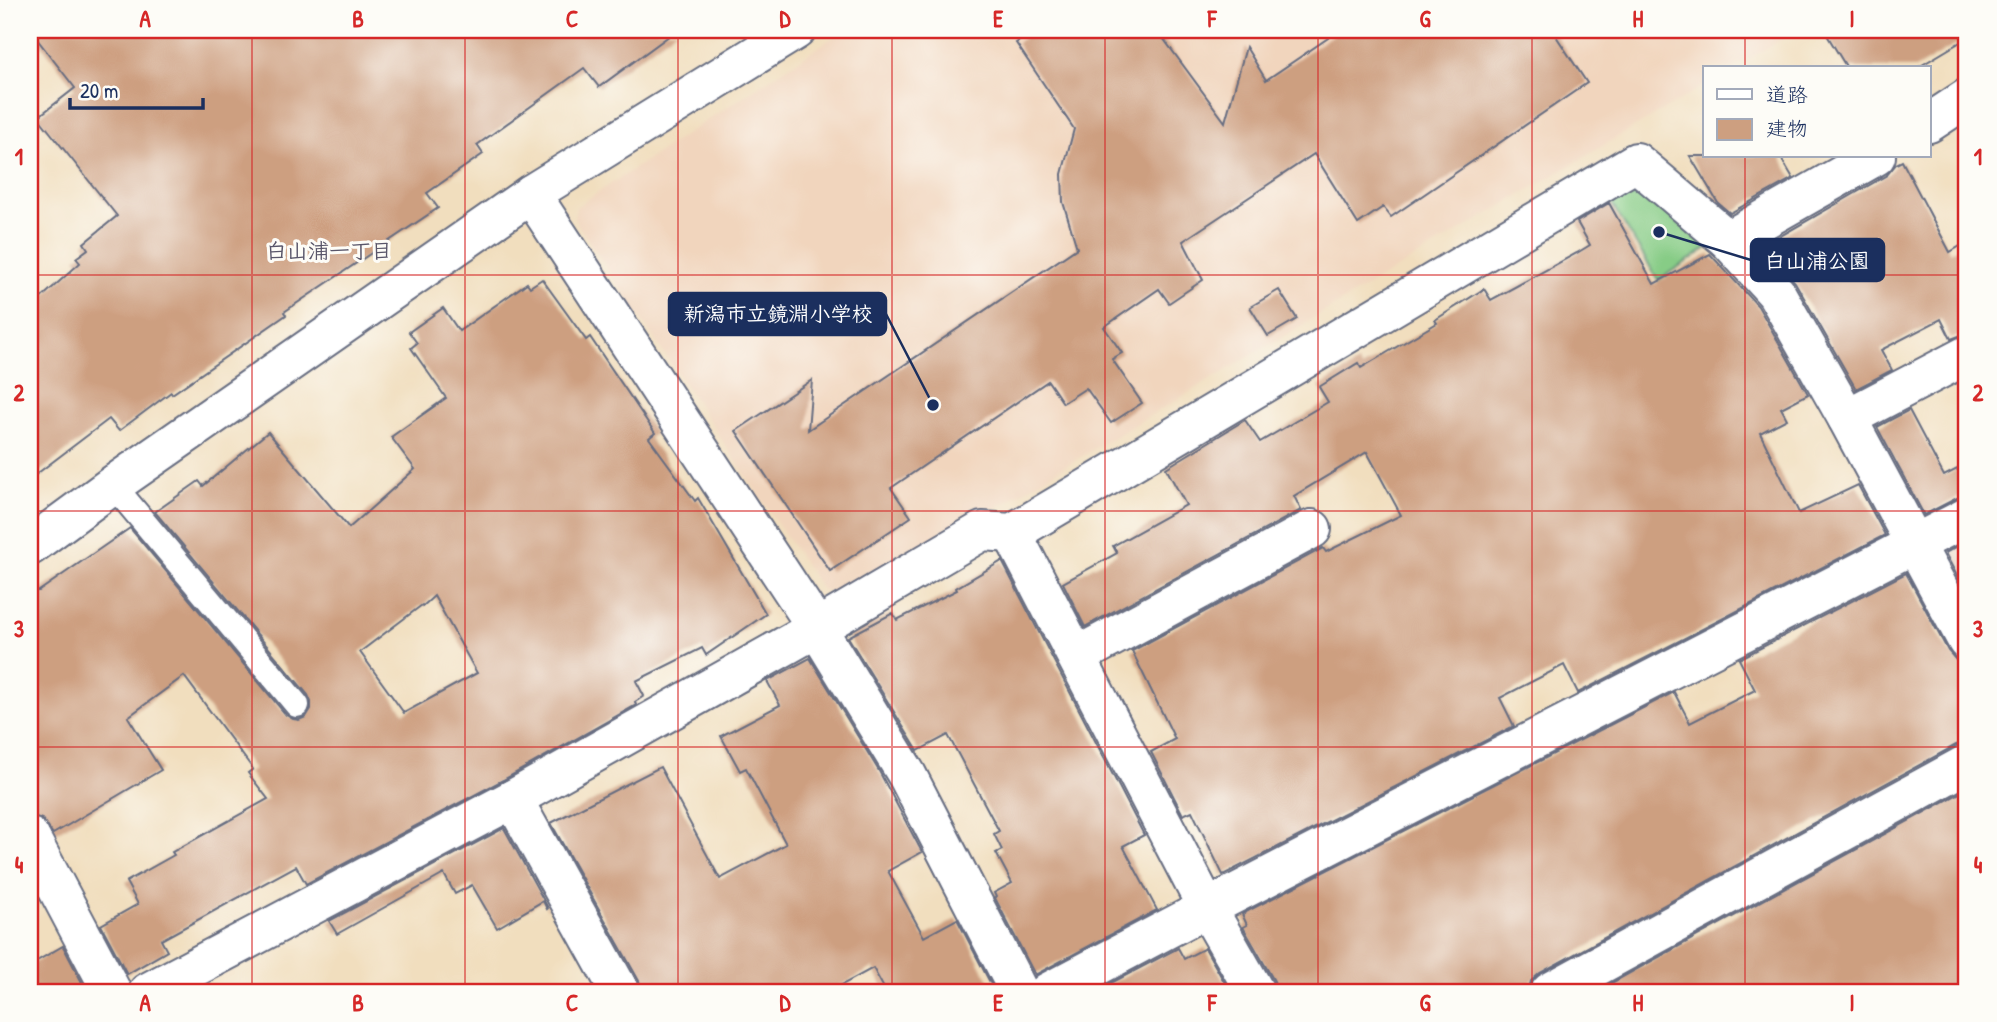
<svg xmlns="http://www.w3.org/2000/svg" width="1997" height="1022" font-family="'Patrick Hand','Klee One',sans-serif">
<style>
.built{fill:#f1d5bd}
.green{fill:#87cc86;stroke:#517e72;stroke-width:2}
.building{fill:#cd9f80;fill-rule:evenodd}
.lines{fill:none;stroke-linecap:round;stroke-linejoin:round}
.service-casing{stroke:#666c80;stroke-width:28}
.minor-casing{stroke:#666c80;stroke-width:42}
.tertiary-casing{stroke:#666c80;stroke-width:42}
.service{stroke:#fff;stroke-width:24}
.minor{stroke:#fff;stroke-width:38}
.tertiary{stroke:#fff;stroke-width:38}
.grid{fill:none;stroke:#d62828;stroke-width:2;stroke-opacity:0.55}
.labels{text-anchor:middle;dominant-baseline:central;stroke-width:6;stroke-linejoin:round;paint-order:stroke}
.neighbourhood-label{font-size:21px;font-weight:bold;fill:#59566a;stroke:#fdfcf7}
.leader{fill:none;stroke:#1b2f5e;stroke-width:2.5}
.callout-dot{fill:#1b2f5e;stroke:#fdfcf7;stroke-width:2.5}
.callout{fill:#1b2f5e;stroke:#1b2f5e;stroke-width:2.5}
.callout-label{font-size:21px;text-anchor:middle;font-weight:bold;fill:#fff}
.neatline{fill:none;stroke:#d62828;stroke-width:2.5}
.grid-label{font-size:23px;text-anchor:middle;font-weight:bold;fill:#d62828}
</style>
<rect width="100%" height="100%" fill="#fdfcf7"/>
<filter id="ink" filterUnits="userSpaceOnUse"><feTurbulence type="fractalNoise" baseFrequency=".0143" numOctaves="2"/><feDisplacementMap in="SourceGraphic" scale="14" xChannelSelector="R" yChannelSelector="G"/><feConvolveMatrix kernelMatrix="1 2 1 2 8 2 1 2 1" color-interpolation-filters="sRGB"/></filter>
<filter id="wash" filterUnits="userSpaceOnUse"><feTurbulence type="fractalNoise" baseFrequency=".00686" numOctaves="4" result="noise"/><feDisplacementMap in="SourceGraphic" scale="28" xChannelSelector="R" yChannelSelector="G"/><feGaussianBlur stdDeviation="1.57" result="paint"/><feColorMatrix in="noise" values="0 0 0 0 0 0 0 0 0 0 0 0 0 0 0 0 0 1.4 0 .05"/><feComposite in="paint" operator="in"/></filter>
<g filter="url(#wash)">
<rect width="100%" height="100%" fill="#f1debe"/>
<polygon class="built" points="844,30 1797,30 1733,68 1705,68 1705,85 849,595 822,590 574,219 576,207"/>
<polygon class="green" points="1625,196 1649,197 1708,248 1658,280 1610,201"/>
<g id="blocks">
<g class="building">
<polygon points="30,30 677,30 599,87 584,68 477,145 483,154 427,193 438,208 284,312 286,315 172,394 171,392 119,431 109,419 30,479 30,308 80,263 76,258 88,249 84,243 117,216 38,117 75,88"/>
<polygon points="1036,30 1157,30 1225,122 1246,47 1266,80 1340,30 1552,30 1587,83 1391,217 1383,207 1358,224 1314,154 1183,241 1203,280 1169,303 1159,289 1104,327 1122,353 1112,359 1142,403 1111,423 1086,388 1063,403 1048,381 891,488 911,517 830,571 736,431 812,380 808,430 1077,248 1063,202 1062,174 1074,129 1016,43"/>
<polygon points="1824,30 1967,30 1967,38 1917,68 1847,68"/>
<polygon points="1690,156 1780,156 1793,178 1730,213 1718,203"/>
<polygon points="1902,161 1950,252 1967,242 1967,333 1951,339 1941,319 1881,350 1892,370 1856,389 1795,282 1763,246 1887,175 1896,164"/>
<polygon points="1609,203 1654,284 1710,254 1758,306 1808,394 1781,408 1787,419 1760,433 1799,513 1858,485 1885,535 1578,693 1564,665 1500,698 1514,726 1223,875 1192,811 1183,815 1151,752 1175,739 1132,651 1323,548 1326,552 1401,515 1367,452 1294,496 1301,510 1085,627 1063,583 1117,553 1113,546 1186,505 1166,468 1245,420 1260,442 1328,402 1319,387 1358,363 1361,368 1437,323 1435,320 1484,289 1491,300 1577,253 1590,245 1577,222"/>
<path d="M 542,279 L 586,340 L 590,337 L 655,433 L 649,438 L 695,501 L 698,498 L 766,614 L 706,655 L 702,648 L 636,681 L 644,696 L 635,702 L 636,705 L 503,780 L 306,884 L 296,866 L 161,940 L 167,951 L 127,974 L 101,925 L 138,904 L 126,882 L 174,855 L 172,852 L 268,799 L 248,773 L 253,769 L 184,676 L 128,717 L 161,770 L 53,834 L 42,819 L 30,815 L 30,591 L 39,591 L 130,528 L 286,715 L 293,719 L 299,720 L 306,717 L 311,709 L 311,702 L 308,695 L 155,512 L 199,481 L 203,486 L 268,432 L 349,528 L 415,469 L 391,437 L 446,398 L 411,348 L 417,343 L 409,332 L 443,308 L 459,331 L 527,283 L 530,287 ZM 434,596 L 477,673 L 404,713 L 360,652 L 422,605 L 423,606 Z"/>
<polygon points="1279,290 1297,319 1268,336 1250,307"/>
<polygon points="1909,410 1944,476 1967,464 1967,495 1957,498 1924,515 1877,427"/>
<polygon points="1967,541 1967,595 1945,553"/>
<polygon points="1002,561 1144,835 1123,846 1157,910 1035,975 995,898 996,897 994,893 1012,883 996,853 1002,850 994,834 999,831 948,735 918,751 848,637 893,613 897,620 957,590 956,588"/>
<polygon points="1906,573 1948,651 1956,660 1967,663 1967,742 1956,745 1540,973 1531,981 1528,992 1277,992 1274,981 1243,927 1247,925 1242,914 1674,692 1690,723 1755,690 1739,659"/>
<polygon points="810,658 879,771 922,852 888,871 924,937 957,919 995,992 886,992 873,968 829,992 642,992 639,981 551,823 660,767 720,879 786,844 746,768 740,771 721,736 780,705 767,681"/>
<polygon points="1967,789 1967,984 1952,992 1595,992"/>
<polygon points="504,828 548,908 547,909 543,901 497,928 472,885 455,894 444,874 337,934 329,921"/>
<polygon points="63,946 87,992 30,992 30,965"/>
<polygon points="1178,948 1184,959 1205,948 1230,992 1094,992"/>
</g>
</g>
</g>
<g filter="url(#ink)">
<use href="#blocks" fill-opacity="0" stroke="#666c80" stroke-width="2"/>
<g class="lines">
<g class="service-casing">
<polyline id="service" points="113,485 297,705"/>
</g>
<g class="minor-casing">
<g id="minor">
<polyline points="1929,123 1967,98"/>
<polyline points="531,194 817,628 907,775 1019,992"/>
<polyline points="1728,240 1876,156"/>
<polyline points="1847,418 1967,355"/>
<polyline points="1012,533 1207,908 1255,992"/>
<polyline points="1077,656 1312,529"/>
<polyline points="513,799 620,992"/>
<polyline points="30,837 112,992"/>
<polyline points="148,992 513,799 817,628 982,531 1012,533 1636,162 1728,240 1776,293 1847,418 1967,641"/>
<polyline points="1048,992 1207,908 1967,517"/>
<polyline points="1550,992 1967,764"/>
</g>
</g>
<g class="tertiary-casing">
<polyline id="tertiary" points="30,546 113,485 531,194 796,30"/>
</g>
<use href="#service" class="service"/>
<use href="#minor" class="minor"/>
<use href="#tertiary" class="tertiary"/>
</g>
</g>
<path class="grid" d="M 252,30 L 252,992M 465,30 L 465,992M 678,30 L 678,992M 892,30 L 892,992M 1105,30 L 1105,992M 1318,30 L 1318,992M 1532,30 L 1532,992M 1745,30 L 1745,68M 1745,156 L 1745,992M 30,275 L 1967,275M 30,511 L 1967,511M 30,747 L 1967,747"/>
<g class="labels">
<g class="neighbourhood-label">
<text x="329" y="250">白山浦一丁目</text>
</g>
</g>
<path class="leader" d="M1659 232L1751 260M933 405L886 314"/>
<g class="callout-dot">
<circle cx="1659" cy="232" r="7"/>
<circle cx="933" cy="405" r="7"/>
</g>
<g class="callout">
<rect x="1751" y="239" width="133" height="42" rx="7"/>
<rect x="669" y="293" width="217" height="42" rx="7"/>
</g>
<g class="callout-label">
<text x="1817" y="268">白山浦公園</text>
<text x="778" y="321">新潟市立鏡淵小学校</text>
</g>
<rect width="1997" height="1022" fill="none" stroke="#fdfcf7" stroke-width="77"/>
<rect x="1703" y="66" width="228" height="91" fill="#fdfcf7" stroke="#a3aaba" stroke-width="2"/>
<rect x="1717" y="89" width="35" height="10" fill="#ffffff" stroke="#a3aaba" stroke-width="2"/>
<text x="1766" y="102" font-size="21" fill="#1b2f5e">道路</text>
<rect x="1717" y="119" width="35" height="21" fill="#cd9f80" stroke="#a3aaba" stroke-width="2"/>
<text x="1766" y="136" font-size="21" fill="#1b2f5e">建物</text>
<path d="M70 98v10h133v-10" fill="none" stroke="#1b2f5e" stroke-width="3.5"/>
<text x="80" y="98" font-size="21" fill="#1b2f5e" stroke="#fdfcf7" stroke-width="5" paint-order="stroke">20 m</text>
<rect x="38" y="38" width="1920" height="946" class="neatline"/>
<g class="grid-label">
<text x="145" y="27">A</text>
<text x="358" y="27">B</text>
<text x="572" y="27">C</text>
<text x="785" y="27">D</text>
<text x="998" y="27">E</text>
<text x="1212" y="27">F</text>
<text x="1425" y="27">G</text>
<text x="1638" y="27">H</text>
<text x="1852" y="27">I</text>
<text x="19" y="165">1</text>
<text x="1978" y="165">1</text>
<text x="19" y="401">2</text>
<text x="1978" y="401">2</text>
<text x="19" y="637">3</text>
<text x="1978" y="637">3</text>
<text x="19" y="873">4</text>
<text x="1978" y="873">4</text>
<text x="145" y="1011">A</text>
<text x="358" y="1011">B</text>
<text x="572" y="1011">C</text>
<text x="785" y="1011">D</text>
<text x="998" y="1011">E</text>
<text x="1212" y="1011">F</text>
<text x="1425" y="1011">G</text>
<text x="1638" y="1011">H</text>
<text x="1852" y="1011">I</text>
</g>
</svg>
